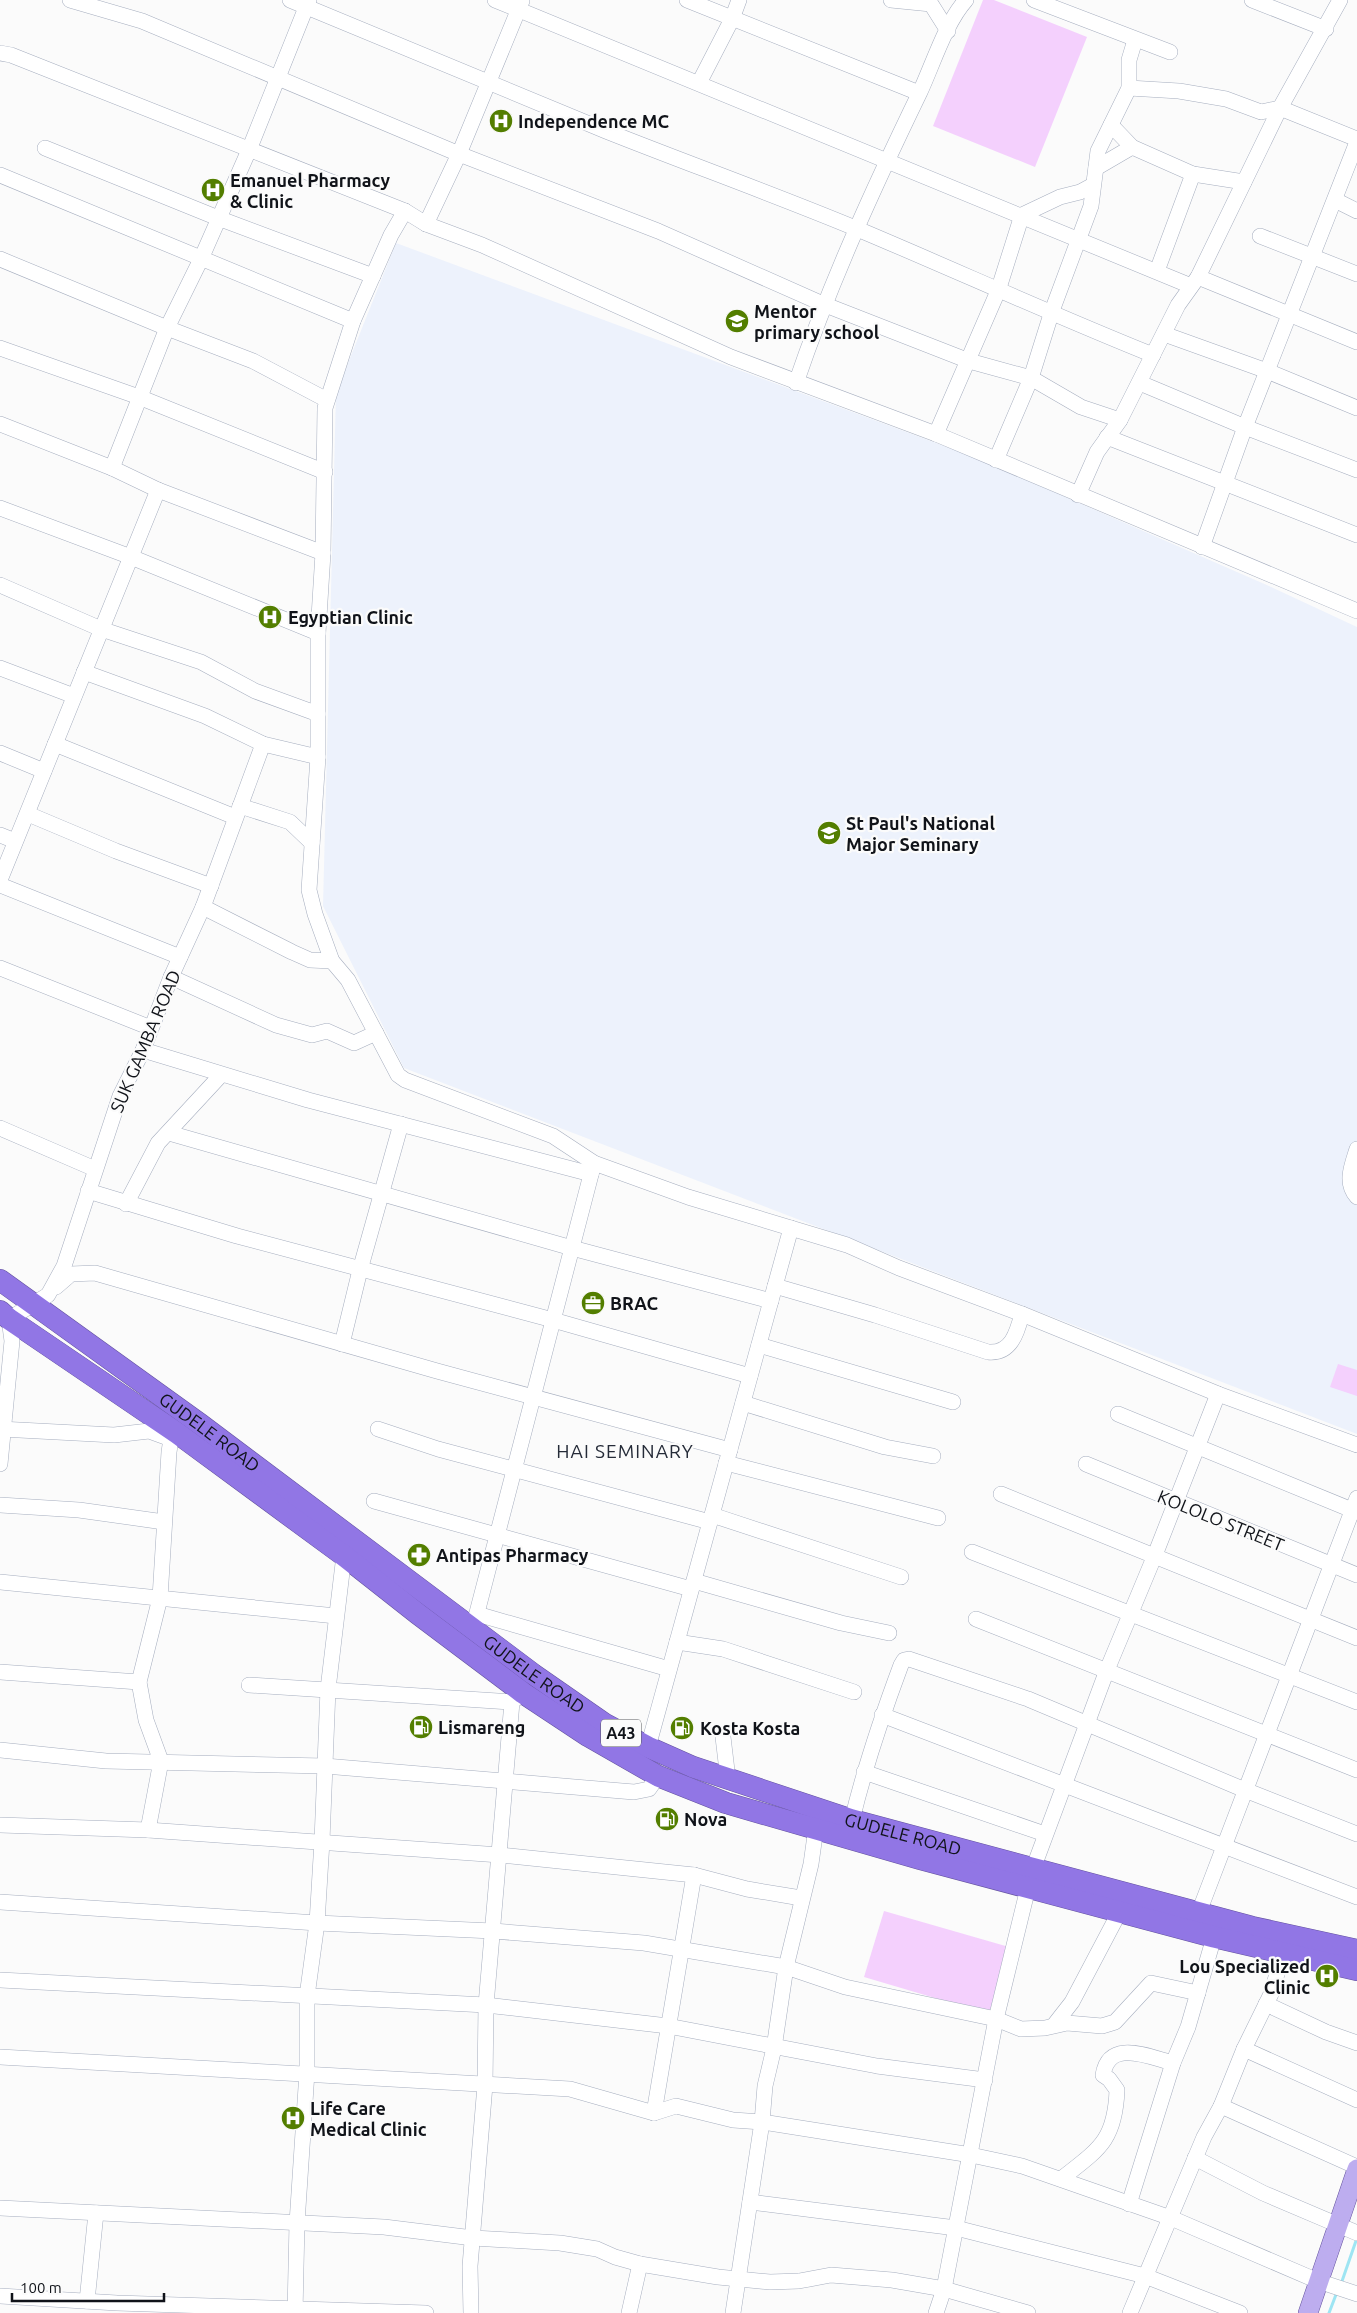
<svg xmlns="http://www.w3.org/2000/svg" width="1357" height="2313" font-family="Ubuntu,sans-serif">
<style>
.built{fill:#edf2fc}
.green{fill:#f4d0fd}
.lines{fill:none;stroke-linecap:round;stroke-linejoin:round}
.stream{stroke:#9ee5f3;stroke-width:3}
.minor-casing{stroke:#a6aebf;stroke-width:16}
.major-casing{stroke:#64539e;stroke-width:20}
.highway-casing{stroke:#64539e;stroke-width:22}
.minor{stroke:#fff;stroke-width:15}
.major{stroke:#bdadef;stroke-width:19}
.highway{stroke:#9176e5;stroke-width:21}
.labels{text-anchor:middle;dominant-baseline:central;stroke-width:4.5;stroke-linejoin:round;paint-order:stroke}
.shield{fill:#fbfbfb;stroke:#56595d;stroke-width:1}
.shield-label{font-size:16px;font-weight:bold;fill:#101319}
.poi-label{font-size:18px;font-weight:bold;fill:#101319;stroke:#fbfbfb;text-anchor:start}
.street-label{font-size:18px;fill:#101319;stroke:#fbfbfb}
.neighbourhood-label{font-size:19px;letter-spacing:1px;fill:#252b38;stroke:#fbfbfb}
</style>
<rect width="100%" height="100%" fill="#fbfbfb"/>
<polygon class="built" points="396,243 974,457 1269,586 1357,627 1357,1434 404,1068 323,906 336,393"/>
<g class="green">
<polygon points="983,0 994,0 1087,37 1035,167 933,126"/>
<polygon points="1338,1364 1357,1370 1357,1396 1330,1387"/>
<polygon points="884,1911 1009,1947 989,2014 864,1977"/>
</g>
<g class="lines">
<g class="stream">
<polyline points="1341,2284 1357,2238"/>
<polyline points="1329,2313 1337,2292"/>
</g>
<g class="minor-casing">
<g id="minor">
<polyline points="70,0 142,21 459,154 658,231 823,304 969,361 1031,378 1081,407 1120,420"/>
<path d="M 290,0 C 396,43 501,88 606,131 C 689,164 773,194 855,228 C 955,270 1053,315 1153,355"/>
<polyline points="495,0 1191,286"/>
<polyline points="687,0 919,93"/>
<polyline points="891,0 931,4 948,31"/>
<polyline points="1034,0 1170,52"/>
<polyline points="1252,0 1326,29"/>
<polyline points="0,53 11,55 405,211 426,224 482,245 731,357 936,434 1357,611"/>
<polyline points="699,83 732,19 739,0"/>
<polyline points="1129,88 1179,91 1226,99 1261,112 1280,108 1357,139"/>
<polyline points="1111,125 1132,147 1193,174 1244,182"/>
<polyline points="45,148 218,218 373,276"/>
<polyline points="1096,168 1132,147"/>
<polyline points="0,175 353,321"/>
<polyline points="1335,200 1357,211"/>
<polyline points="405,211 391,235 353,321 325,408 323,553 318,633 318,757 309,890 315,914 332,961 348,980 398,1075 405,1080 553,1136 594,1163 688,1197 847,1245 899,1268 1022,1314 1218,1394 1357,1445"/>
<polyline points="426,224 459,154 522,1"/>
<polyline points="1260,236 1357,274"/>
<polyline points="0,259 167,328 253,361 327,400"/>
<polyline points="1157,271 1193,174"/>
<polyline points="1198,277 1357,342"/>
<polyline points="1164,334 1267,371 1357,408"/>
<polyline points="0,348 139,397 325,472"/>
<path d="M 796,383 C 830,283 874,187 920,92 C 933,64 946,22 966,0"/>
<polyline points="1140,383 1245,427 1357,470"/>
<polyline points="0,424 112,468 158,490 323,553"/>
<polyline points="936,434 998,291 1022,215 1060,197 1080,192 1093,185"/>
<polyline points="1107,437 1357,535"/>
<polyline points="996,460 1031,378 1052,311 1091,206 1098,151 1129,88 1129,60 1135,40"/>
<polyline points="112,468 167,328 201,259 249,150 309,0"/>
<polyline points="1078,495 1097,452 1120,420 1178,305 1198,277 1280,108 1340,0"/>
<polyline points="0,508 131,557 318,633"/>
<polyline points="1202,547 1245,427 1357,142"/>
<polyline points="0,585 101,629 201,662 255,691 318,714"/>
<polyline points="0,668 74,696"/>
<polyline points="84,672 205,716 263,744 318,757"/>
<polyline points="55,744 235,817"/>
<polyline points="0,753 44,771"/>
<polyline points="240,806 290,822 312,843"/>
<polyline points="28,814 116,851 211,886"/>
<polyline points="0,835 15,841"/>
<polyline points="0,880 158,490"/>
<polyline points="0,885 180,957"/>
<polyline points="203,907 292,952 310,960 332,961"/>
<polyline points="0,968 151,1028"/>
<polyline points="171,977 276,1025 312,1035 327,1031 354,1043 376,1033"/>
<polyline points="143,1050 308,1100 591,1174"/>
<polyline points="0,1128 95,1169"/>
<polyline points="169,1133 572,1248 771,1301"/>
<path d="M 1357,1149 C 1352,1165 1344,1183 1357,1197"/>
<polyline points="88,1191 237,1236 553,1320 750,1376"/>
<polyline points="126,1204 158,1143 221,1075"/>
<path d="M 775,1286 L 875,1315 L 988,1352 C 1011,1354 1017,1333 1022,1314"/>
<polyline points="56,1287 71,1274 95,1273 437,1371 730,1450"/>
<polyline points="342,1344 360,1270 401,1124"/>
<polyline points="759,1345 953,1402"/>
<polyline points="743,1403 885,1447 933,1456"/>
<polyline points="1118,1414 1357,1512"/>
<polyline points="0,1429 114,1435 149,1431 171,1439"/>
<polyline points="378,1429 438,1449 710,1522"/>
<polyline points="726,1463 938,1518"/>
<polyline points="0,1464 12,1341 9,1319 48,1295 64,1266 120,1096 143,1050 171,977 203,907 263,744"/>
<polyline points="1086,1464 1357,1575"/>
<polyline points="1001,1494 1357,1638"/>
<polyline points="374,1501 691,1589"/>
<polyline points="0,1505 79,1510 164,1522"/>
<polyline points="712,1515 901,1577"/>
<polyline points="972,1552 1357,1702"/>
<polyline points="694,1581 841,1623 889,1633"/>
<polyline points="0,1582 336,1616"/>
<polyline points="477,1614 669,1669"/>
<polyline points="976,1619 1357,1770"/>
<polyline points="473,1628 594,1163"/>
<polyline points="677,1642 723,1649 854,1692"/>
<polyline points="0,1672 139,1682"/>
<polyline points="249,1685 512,1702"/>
<polyline points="882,1715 1357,1897"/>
<polyline points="723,1737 728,1779"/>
<polyline points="648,1747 791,1228"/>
<polyline points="0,1750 106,1761 325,1766 634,1792 649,1789 658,1776"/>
<polyline points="864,1772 1045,1834"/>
<path d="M 852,1820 C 865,1766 882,1716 901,1665 L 904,1660 L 909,1659 L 1028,1699 L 1245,1790 L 1357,1834"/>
<polyline points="0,1825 148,1830 500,1855 694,1875 747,1889 801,1898"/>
<polyline points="148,1830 161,1761 146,1720 139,1682 160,1598 169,1452 171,1439 177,1433"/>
<polyline points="1033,1869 1107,1670 1155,1555 1218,1394"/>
<polyline points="0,1902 317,1923 493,1931 644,1943 786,1967 845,1987 996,2019 1021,2029 1045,2028 1067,2023 1102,2026 1115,2022 1151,1983 1198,1993"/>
<polyline points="1199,1912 1357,1498"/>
<polyline points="0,1980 486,2005 668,2026 877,2066 985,2080"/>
<polyline points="1266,2004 1326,2032 1357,2043"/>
<polyline points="1054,2025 1072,2002 1120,1911"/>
<polyline points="1244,2049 1357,2100"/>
<polyline points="0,2057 570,2089 654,2113 676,2106 733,2120 762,2122 971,2155 1022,2166 1171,2218 1318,2281 1357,2294"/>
<polyline points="1221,2106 1357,2167"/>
<polyline points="654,2113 694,1875"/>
<polyline points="1195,2158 1263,2193 1357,2233"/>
<path d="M 1061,2179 C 1099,2149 1115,2141 1117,2090 L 1109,2079 L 1103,2075 C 1109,2038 1149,2057 1173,2063"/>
<polyline points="750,2202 956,2228 1145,2276 1240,2313"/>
<polyline points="1129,2204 1173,2063 1188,2027 1214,1937"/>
<polyline points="0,2208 384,2227 473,2238 560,2243 597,2249 615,2257 640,2264 718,2277 770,2282 799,2281 831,2275 892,2280 944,2289 1028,2313"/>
<polyline points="0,2296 117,2303 426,2313"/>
<polyline points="87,2301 96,2213"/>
<polyline points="295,2313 297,2223 307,2072 307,1996 317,1923 322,1841 328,1689 345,1547"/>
<polyline points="471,2313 470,2266 485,2085 486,2005 512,1702 523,1693"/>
<polyline points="629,2313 640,2264"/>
<polyline points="733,2313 762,2122 765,2086 774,2048 786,1967 811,1864 816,1828"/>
<polyline points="936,2313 944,2289 996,2019 1028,1888"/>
<polyline points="1130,2313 1204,2137 1221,2106 1244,2049 1271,1994 1283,1954"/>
</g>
</g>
<g class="major-casing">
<polyline id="major" points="1308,2313 1357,2169"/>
</g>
<g class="highway-casing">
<g id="highway">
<path id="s1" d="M 0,1280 L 200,1424 L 533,1674 L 605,1724 L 648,1747 L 693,1767 L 852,1820 L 1252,1927 L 1357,1950"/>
<polyline points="0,1311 9,1319 177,1433 343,1555 418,1614 523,1693 588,1736 658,1776 726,1803 920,1859 1214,1937 1357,1970"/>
</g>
</g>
<use href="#minor" class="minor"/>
<use href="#major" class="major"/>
<use href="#highway" class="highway"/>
</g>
<defs>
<g id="hospital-disc" transform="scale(1.25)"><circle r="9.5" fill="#537e00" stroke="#fbfbfb"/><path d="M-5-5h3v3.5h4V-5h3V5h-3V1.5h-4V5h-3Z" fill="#fff"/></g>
<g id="school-disc" transform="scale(1.25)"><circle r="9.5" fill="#537e00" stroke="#fbfbfb"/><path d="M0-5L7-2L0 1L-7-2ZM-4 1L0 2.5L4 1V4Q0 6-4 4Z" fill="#fff"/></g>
<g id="university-disc" transform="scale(1.25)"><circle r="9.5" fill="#537e00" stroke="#fbfbfb"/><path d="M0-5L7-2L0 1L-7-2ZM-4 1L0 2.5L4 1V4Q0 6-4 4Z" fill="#fff"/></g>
<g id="office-disc" transform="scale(1.25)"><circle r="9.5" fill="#537e00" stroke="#fbfbfb"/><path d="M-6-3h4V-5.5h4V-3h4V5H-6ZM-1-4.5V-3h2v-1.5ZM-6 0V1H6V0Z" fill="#fff"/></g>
<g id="pharmacy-disc" transform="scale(1.25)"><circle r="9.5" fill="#537e00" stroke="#fbfbfb"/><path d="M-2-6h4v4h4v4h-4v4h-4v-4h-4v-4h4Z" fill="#fff"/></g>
<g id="fuel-disc" transform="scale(1.25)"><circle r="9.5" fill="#537e00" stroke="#fbfbfb"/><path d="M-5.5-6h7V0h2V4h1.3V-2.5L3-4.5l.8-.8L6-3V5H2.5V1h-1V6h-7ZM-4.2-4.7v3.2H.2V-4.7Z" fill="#fff"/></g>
</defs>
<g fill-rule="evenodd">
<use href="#hospital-disc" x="501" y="121"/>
<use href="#hospital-disc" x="213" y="190"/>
<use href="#school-disc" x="737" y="321"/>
<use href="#hospital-disc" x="270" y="617"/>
<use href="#university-disc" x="829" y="833"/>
<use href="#office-disc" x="593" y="1303"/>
<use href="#pharmacy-disc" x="419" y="1555"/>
<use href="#fuel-disc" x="421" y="1727"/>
<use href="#fuel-disc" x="682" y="1728"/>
<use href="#fuel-disc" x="667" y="1819"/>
<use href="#hospital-disc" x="1327" y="1976"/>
<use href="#hospital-disc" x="293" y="2118"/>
</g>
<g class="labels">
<rect class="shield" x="601" y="1719.5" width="40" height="27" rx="4"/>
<g class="shield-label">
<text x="621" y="1733">A43</text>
</g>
<g class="poi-label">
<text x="518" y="121">Independence MC</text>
<text x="230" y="180">Emanuel Pharmacy<tspan x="230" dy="21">&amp; Clinic</tspan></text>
<text x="754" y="311">Mentor<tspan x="754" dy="21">primary school</tspan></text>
<text x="288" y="617">Egyptian Clinic</text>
<text x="846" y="823">St Paul's National<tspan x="846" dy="21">Major Seminary</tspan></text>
<text x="610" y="1303">BRAC</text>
<text x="436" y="1555">Antipas Pharmacy</text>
<text x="438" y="1727">Lismareng</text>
<text x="700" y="1728">Kosta Kosta</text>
<text x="684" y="1819">Nova</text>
<text x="1310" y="1966" text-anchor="end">Lou Specialized<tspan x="1310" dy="21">Clinic</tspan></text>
<text x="310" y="2108">Life Care<tspan x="310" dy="21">Medical Clinic</tspan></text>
</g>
<g class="street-label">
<text transform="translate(145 1041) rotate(-67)">SUK GAMBA ROAD</text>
<text stroke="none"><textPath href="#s1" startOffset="259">GUDELE ROAD</textPath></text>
<text transform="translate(1221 1520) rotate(22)">KOLOLO STREET</text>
<text stroke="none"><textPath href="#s1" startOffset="664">GUDELE ROAD</textPath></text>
<text stroke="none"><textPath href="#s1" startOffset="1069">GUDELE ROAD</textPath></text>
</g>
<g class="neighbourhood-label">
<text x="625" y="1451">HAI SEMINARY</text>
</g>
</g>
<path d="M12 2293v8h152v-8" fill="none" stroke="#101319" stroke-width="2.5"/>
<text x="20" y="2293" font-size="15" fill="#101319" stroke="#fbfbfb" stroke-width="4" paint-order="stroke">100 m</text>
</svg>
